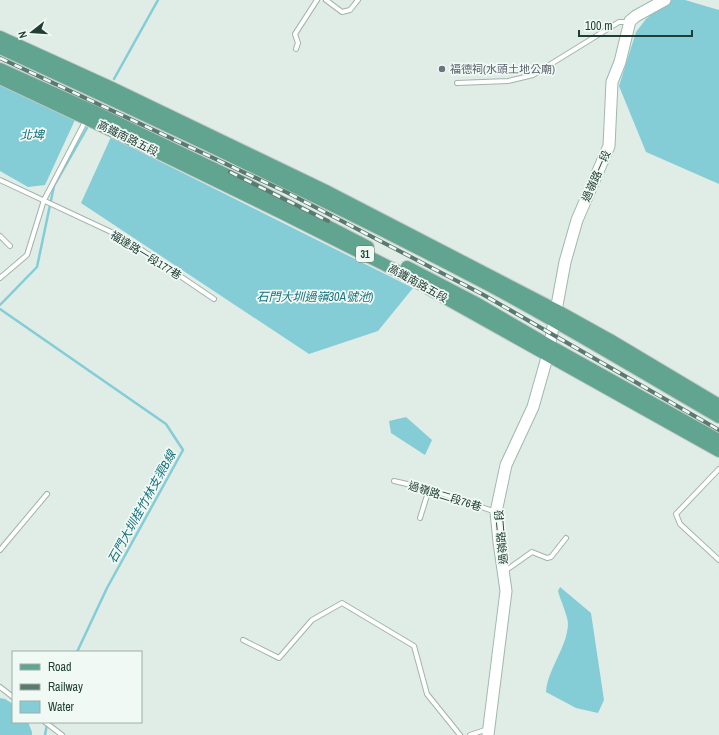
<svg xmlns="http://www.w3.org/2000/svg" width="719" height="735" font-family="'Archivo Narrow','Noto Sans TC',sans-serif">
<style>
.water{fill:#84cdd6}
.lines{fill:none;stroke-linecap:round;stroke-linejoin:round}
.stream{stroke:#84cdd6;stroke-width:2.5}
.lane-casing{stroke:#a3b4ad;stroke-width:6}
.secondary-casing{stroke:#9eb9ae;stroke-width:13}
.primary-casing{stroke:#c1c9c6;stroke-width:14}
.lane{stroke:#fff;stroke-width:4}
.secondary{stroke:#fff;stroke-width:11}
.primary{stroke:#61a591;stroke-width:12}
.rail-casing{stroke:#5a7a70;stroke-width:4}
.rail{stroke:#f1f9f5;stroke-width:2.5;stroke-dasharray:8;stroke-linecap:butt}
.worship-dot{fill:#6b7280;stroke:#f1f9f5;stroke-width:1.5}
.labels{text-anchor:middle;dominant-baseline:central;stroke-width:3.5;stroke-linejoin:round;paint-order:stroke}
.shield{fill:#f1f9f5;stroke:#5f766f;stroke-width:1}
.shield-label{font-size:10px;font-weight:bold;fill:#203e35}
.worship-label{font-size:11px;fill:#5b616d;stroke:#f1f9f5;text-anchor:start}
.street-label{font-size:11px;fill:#203e35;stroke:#f1f9f5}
.water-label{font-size:12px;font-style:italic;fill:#15717e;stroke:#f1f9f5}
</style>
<rect width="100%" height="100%" fill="#e0ece6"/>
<g class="water">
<polygon points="668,0 685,0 719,10 719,184 646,152 619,86 636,32 646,19"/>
<polygon points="0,84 75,120 45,185 28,187 0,171"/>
<polygon points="111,137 413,288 378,331 309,354 81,203"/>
<polygon points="406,417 432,440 425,455 391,433 389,421"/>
<path d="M 560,587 L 591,613 L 604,700 L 598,713 L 576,708 L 546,692 C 548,668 567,648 568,624 C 568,616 560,599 558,591 Z"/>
<polygon points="0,698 5,699 13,704 13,722 28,722 32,732 32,735 0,735"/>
</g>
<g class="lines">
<g class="stream">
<polyline points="114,79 158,0"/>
<polyline points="0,305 37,267 54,186 87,128"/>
<polyline points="0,309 166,424 183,450 107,588 77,652"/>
<polyline points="45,735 47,724"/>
</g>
<g class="lane-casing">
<g id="lane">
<polyline points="326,0 342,12 350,10 358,0"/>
<polyline points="296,49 298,43 295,34 317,0"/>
<polyline points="457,83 508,81 533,75 619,22 628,22"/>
<polyline points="0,180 124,238 214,299"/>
<polyline points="0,236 10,246"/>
<polyline points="0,278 27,255 44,200 86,120"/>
<polyline points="719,469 676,514 680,524 719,560"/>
<polyline points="394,481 429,489 496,512"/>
<polyline points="420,518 429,489"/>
<polyline points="0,550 47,494"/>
<polyline points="505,571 532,552 547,558 551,557 566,538"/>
<polyline points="243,640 279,658 312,620 342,603 414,646 427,694 460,735"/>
<polyline points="0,687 13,697"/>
<polyline points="45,722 62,735"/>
<polyline points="470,735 488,729"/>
</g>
</g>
<g class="secondary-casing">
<polyline id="secondary" points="488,735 506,591 499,542 496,512 506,465 533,407 548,354 565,262 577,220 609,146 612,82 620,62 630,21 636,16 665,0"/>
</g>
<g class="primary-casing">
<g id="primary">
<polyline points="0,37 112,88 328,192 556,310 610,340 719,405"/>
<path d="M 0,48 C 163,123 325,199 483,282 C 563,324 641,372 719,417"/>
<polyline points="0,69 93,111 250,186 368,247"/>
<polyline points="0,78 159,153 284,214 397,271 719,451"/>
<polyline points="407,267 476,303 550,346 719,440"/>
</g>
</g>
<use href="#lane" class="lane"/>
<use href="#secondary" class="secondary"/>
<use href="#primary" class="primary"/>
<g class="rail-casing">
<g id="rail">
<polyline points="0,58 288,193 482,294 719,430"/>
<polyline points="230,172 328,221"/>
</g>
</g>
<use href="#rail" class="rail"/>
</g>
<circle class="worship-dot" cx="442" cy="69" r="4"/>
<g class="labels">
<rect class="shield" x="356" y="246" width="18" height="16" rx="3"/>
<g class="shield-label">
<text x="365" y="254">31</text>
</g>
<g class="worship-label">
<text x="450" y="69">福德祠(水頭土地公廟)</text>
</g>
<g class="street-label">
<text transform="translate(128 138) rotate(26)">高鐵南路五段</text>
<text transform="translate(596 176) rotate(-66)">過嶺路一段</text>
<text transform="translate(146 255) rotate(32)">福達路一段177巷</text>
<text transform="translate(418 283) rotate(29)">高鐵南路五段</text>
<text transform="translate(445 496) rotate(17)">過嶺路二段76巷</text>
<text transform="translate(501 537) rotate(-95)">過嶺路二段</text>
</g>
<g class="water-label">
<text x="32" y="135">北埤</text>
<text x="315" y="297">石門大圳過嶺30A號池)</text>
<text transform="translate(142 507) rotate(-61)">石門大圳桂竹林支渠B線</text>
</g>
</g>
<rect x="12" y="651" width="130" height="72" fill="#f1f9f5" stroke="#9daea8"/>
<rect x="20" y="664" width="20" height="6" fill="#61a591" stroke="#9daea8"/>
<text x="48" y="671" font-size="12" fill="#203e35">Road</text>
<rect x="20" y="684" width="20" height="6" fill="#5a7a70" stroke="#9daea8"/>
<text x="48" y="691" font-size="12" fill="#203e35">Railway</text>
<rect x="20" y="701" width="20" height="12" fill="#84cdd6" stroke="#9daea8"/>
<text x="48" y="711" font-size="12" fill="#203e35">Water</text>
<g transform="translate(32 32) rotate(253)" stroke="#f1f9f5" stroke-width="3" paint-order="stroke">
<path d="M0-3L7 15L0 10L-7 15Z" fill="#203e35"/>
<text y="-6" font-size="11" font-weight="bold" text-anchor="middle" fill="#203e35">N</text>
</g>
<path d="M579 30v6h113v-6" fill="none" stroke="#203e35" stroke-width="2"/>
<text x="585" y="30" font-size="12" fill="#203e35" stroke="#f1f9f5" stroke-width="3" paint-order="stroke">100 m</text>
</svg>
